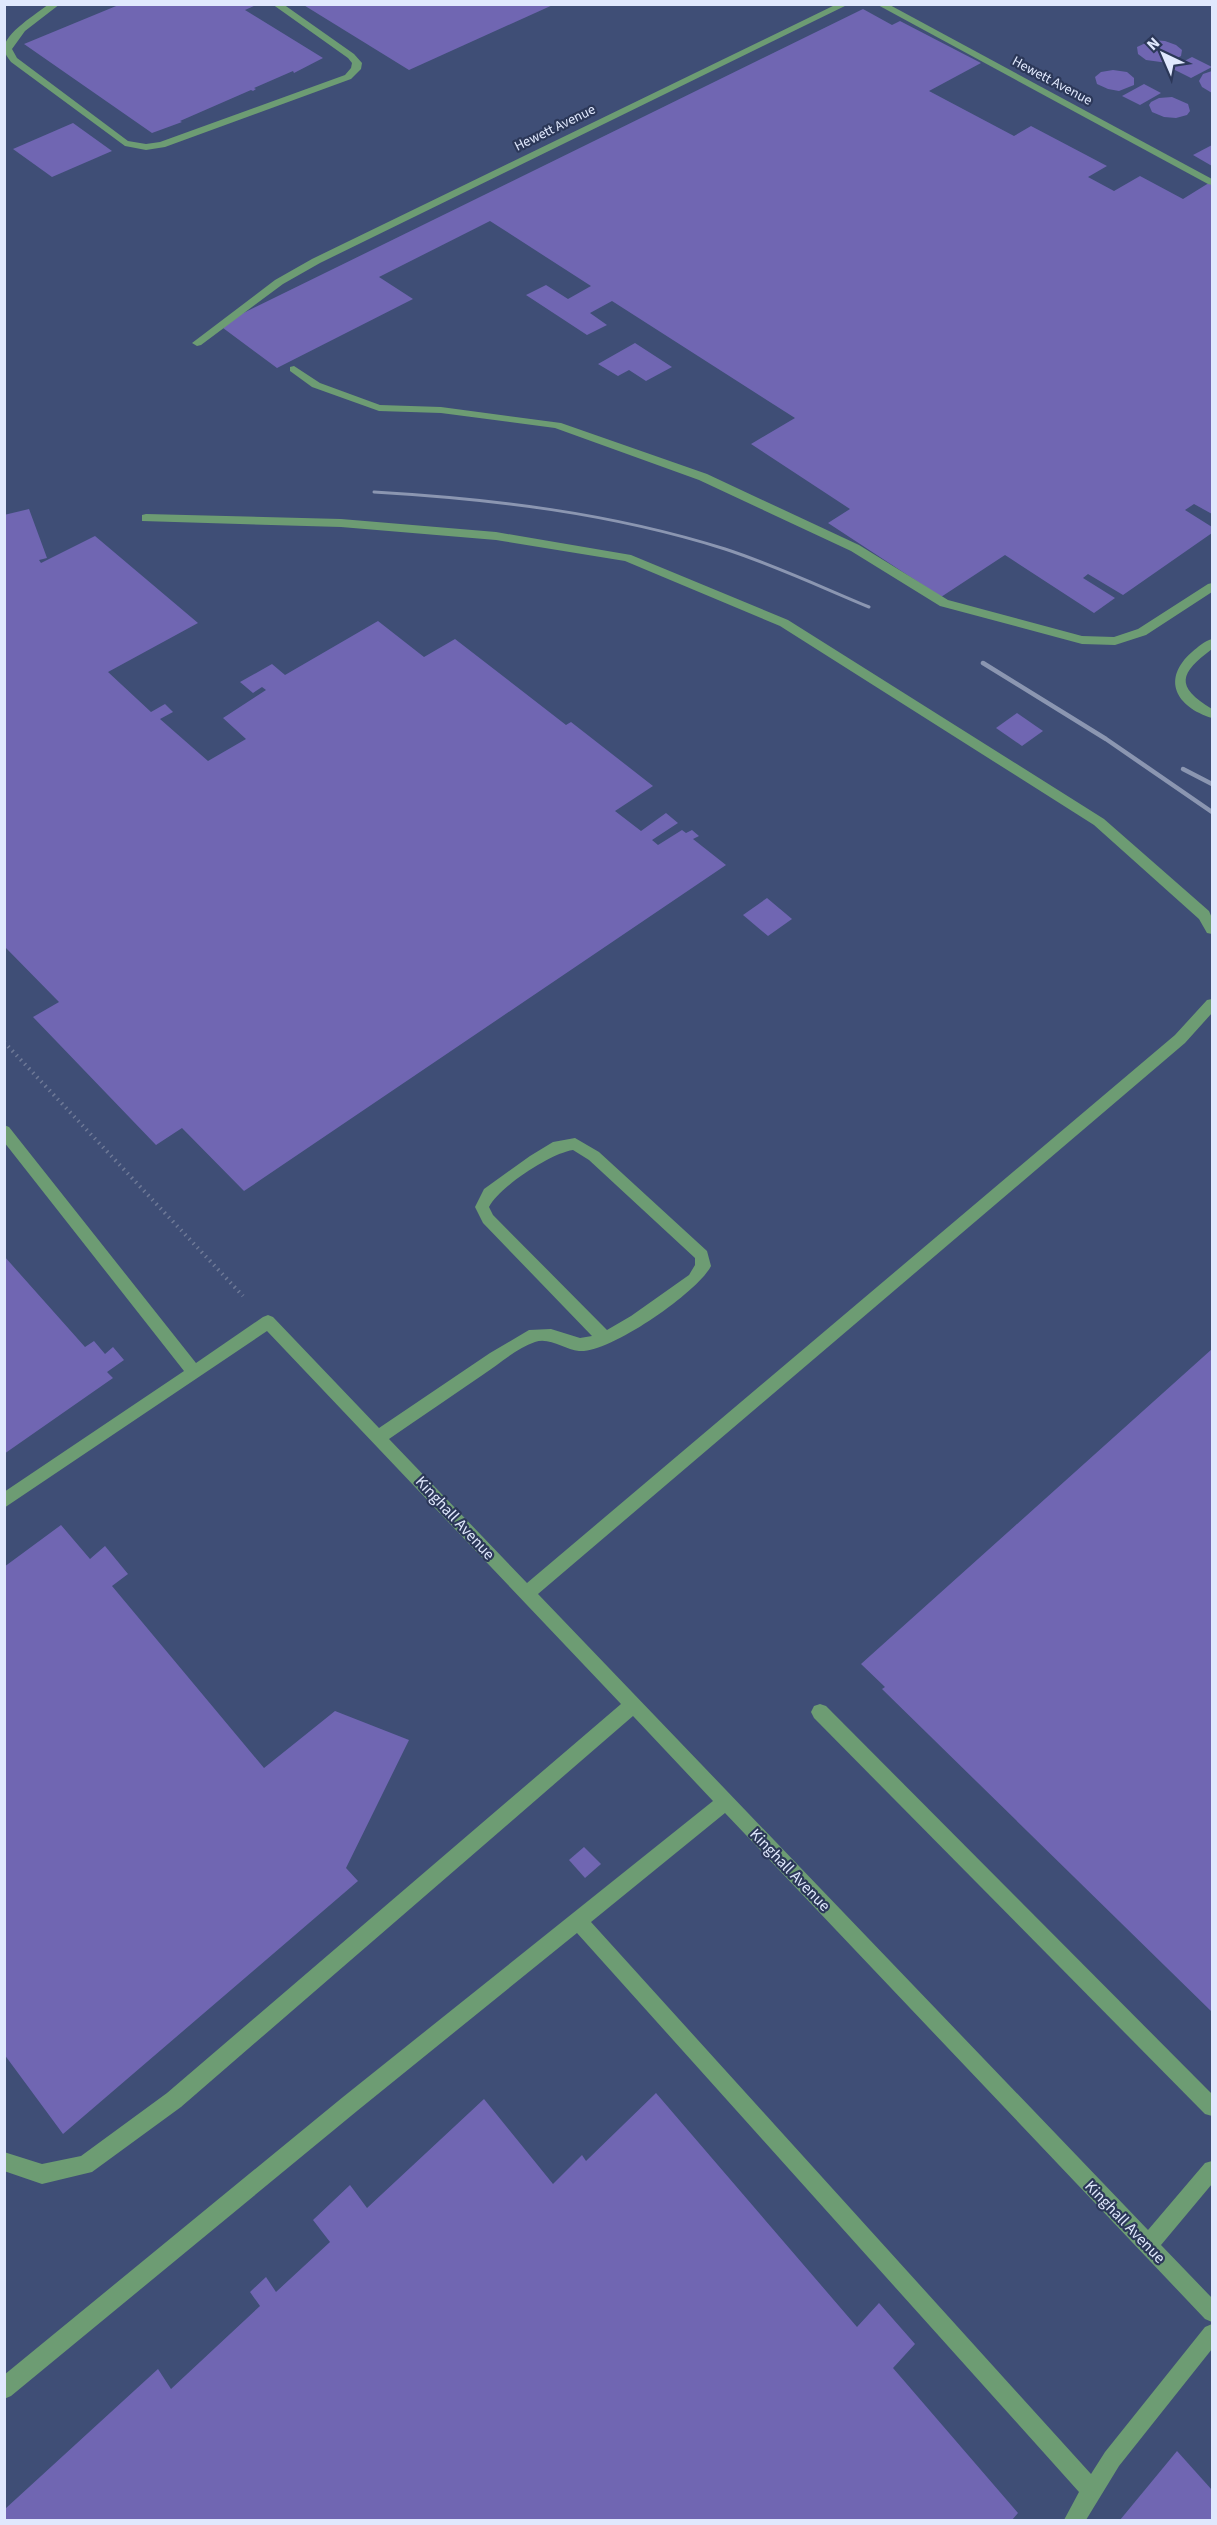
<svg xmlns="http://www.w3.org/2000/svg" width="1217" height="2525" font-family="'Source Sans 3',sans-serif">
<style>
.built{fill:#3f4e76}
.building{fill:#7066b2}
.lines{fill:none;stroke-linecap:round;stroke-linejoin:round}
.path{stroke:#6e7997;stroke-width:4;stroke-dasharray:1.5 4.5;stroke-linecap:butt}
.minor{fill:#6d9c73;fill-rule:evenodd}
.rail-far1{stroke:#8b96b1;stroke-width:3}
.rail{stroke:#8b96b1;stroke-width:4.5}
.labels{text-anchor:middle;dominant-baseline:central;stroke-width:4.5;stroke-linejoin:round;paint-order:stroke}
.far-street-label{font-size:14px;fill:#e0e8fd;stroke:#2c3859}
.street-label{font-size:16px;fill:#e0e8fd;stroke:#2c3859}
</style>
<rect width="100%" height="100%" fill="#364365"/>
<rect class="built" x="5" y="5" width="1207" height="2515"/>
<g class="building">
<polygon points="121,4 258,4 245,10 323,58 294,73 293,71 254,88 256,89 253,91 251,90 180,121 182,122 152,133 24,44"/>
<polygon points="302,4 555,4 409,70"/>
<polygon points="863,9 892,25 900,21 981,63 929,91 1014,136 1031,126 1107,166 1088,177 1114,191 1140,176 1183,199 1212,181 1212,514 1194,504 1185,510 1212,527 1212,533 1123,595 1088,574 1083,578 1115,598 1094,613 1005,555 941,597 828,523 850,509 751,444 795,418 612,301 590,313 607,325 587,335 526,295 546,285 568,299 591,286 490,221 379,277 413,299 277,368 219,325"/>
<polygon points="1152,40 1165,41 1176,45 1182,50 1181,56 1168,63 1146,60 1138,54 1137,47"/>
<polygon points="1192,57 1212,67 1191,78 1171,68"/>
<polygon points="1113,70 1127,72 1134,78 1134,85 1119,91 1108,89 1097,84 1095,77 1101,72"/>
<polygon points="1212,71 1212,93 1202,87 1199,81 1203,74"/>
<polygon points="1144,84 1161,93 1140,105 1122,96"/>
<polygon points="1172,97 1188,104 1190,111 1187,115 1176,118 1164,117 1152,112 1149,105 1151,102 1159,98"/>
<polygon points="73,123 112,151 52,177 13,149"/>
<polygon points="1212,145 1212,166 1193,155"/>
<polygon points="635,343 672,367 646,381 629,370 618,376 598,364"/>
<polygon points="29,509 47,558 39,560 41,563 95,536 198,623 108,672 151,712 165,704 173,712 160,719 208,761 246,739 223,718 266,690 262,687 253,693 240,682 272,664 285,675 378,621 424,657 455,639 566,725 571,722 653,786 615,811 641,831 666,813 678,823 652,840 658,845 682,830 686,833 692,830 699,836 693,839 726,865 244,1191 182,1128 156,1145 33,1017 59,1002 4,946 4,515"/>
<polygon points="1017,713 1043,731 1022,746 996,728"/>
<polygon points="767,898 792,919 768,936 743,915"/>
<polygon points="4,1256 85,1347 94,1341 105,1354 113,1347 124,1360 107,1372 113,1378 4,1454"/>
<polygon points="1212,1349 1212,2012 882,1689 885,1687 861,1664"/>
<polygon points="61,1525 90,1559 105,1546 128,1574 112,1586 264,1768 335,1711 409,1740 346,1868 358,1881 63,2134 4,2054 4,1567"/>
<polygon points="584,1847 601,1864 585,1878 569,1860"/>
<polygon points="656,2093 857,2327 879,2303 915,2344 893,2368 1018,2513 1012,2520 5,2520 5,2509 158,2369 171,2389 260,2306 250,2292 266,2277 276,2292 330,2242 313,2220 350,2185 367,2208 484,2099 553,2184 582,2155 586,2161"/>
<polygon points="1177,2451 1212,2490 1212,2520 1120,2520"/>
</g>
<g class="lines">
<polyline class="path" points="4,1042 243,1296"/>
<g class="minor">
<path d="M 49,4 L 60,4 L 25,31 L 12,49 L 17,58 L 128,141 L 146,144 L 160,142 L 345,75 L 351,68 L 352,63 L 348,58 L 272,4 L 283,4 L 354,54 L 362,63 L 361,69 L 351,79 L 165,147 L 146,150 L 125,146 L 11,62 C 8,58 5,54 4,49 C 4,33 38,13 49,4 Z"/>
<polygon points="837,4 849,4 320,263 283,284 201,345 197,346 192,343 275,280 312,259"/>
<polygon points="876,4 888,4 1212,179 1212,185 1208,184"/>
<polygon points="294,366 320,383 380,405 441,407 561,423 707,474 859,545 948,600 1082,636 1114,637 1138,629 1208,584 1212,583 1212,592 1146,635 1115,645 1082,644 940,606 851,551 699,480 555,428 441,413 379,411 312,387 290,371 290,367"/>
<polygon points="146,514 341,519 496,532 631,555 788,620 1104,819 1209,911 1212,918 1212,934 1207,933 1199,919 1094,825 780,626 625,561 496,540 341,527 142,521 142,515"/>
<path d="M 1212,639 L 1212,649 C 1180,673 1174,686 1212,709 L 1212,718 C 1176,707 1161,679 1192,652 C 1198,647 1204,641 1212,639 Z"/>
<path d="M 1212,999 L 1212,1013 L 1185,1043 L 538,1594 L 1148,2230 L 1205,2163 L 1212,2161 L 1212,2184 L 1161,2245 L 1212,2298 L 1212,2322 L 1205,2319 L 725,1813 L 591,1922 L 1091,2474 L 1105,2452 L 1205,2327 L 1212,2324 L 1212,2349 L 1119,2466 L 1086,2520 L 1064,2520 L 1079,2492 L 577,1933 L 357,2111 L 11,2396 L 4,2399 L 4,2375 L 343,2097 L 713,1801 L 633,1716 L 181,2107 L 92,2172 L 42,2184 L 4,2171 L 4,2152 L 42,2164 L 81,2156 L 167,2093 L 621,1704 L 267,1331 L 4,1508 L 4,1492 L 184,1371 L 4,1142 L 4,1125 L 9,1127 L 196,1363 L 263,1317 L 268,1315 L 273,1317 L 379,1428 L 490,1353 L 529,1330 L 551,1329 L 580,1338 L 592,1336 L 483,1223 L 475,1207 L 484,1189 L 530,1156 L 553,1142 L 575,1138 L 599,1152 L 707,1251 L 711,1266 C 698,1292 609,1354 579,1351 C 565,1350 550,1337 535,1342 C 517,1348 499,1364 484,1374 C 453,1395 421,1417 389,1439 L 527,1583 L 1175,1035 L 1207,1000 ZM 573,1150 L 589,1160 L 695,1258 L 695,1265 L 689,1275 L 631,1316 L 607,1330 L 493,1215 L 489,1207 C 499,1187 551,1153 573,1150 Z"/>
<polygon points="820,1704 826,1706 1212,2094 1212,2116 1205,2114 814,1718 811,1712 814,1706"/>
</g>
<path class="rail-far1" d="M 374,492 C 493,499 611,513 725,549 C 774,565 821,587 869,607"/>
<g class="rail">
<polyline points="983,663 1106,739 1212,812"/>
<polyline points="1183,769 1212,784"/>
</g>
</g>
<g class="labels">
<g class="far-street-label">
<text transform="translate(1052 81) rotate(28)">Hewett Avenue</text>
<text transform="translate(555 128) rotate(-26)">Hewett Avenue</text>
</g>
<g class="street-label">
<text transform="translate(455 1518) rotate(47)">Kinghall Avenue</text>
<text transform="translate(790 1870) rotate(46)">Kinghall Avenue</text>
<text transform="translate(1125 2222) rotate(46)">Kinghall Avenue</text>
</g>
</g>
<rect width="1217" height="2525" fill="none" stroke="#e0e8fd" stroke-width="12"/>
<g transform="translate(1163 54) rotate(316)" stroke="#2c3859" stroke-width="4.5" paint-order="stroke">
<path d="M0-4.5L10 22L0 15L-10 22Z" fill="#e0e8fd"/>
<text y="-9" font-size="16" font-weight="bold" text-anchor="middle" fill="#e0e8fd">N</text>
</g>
</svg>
